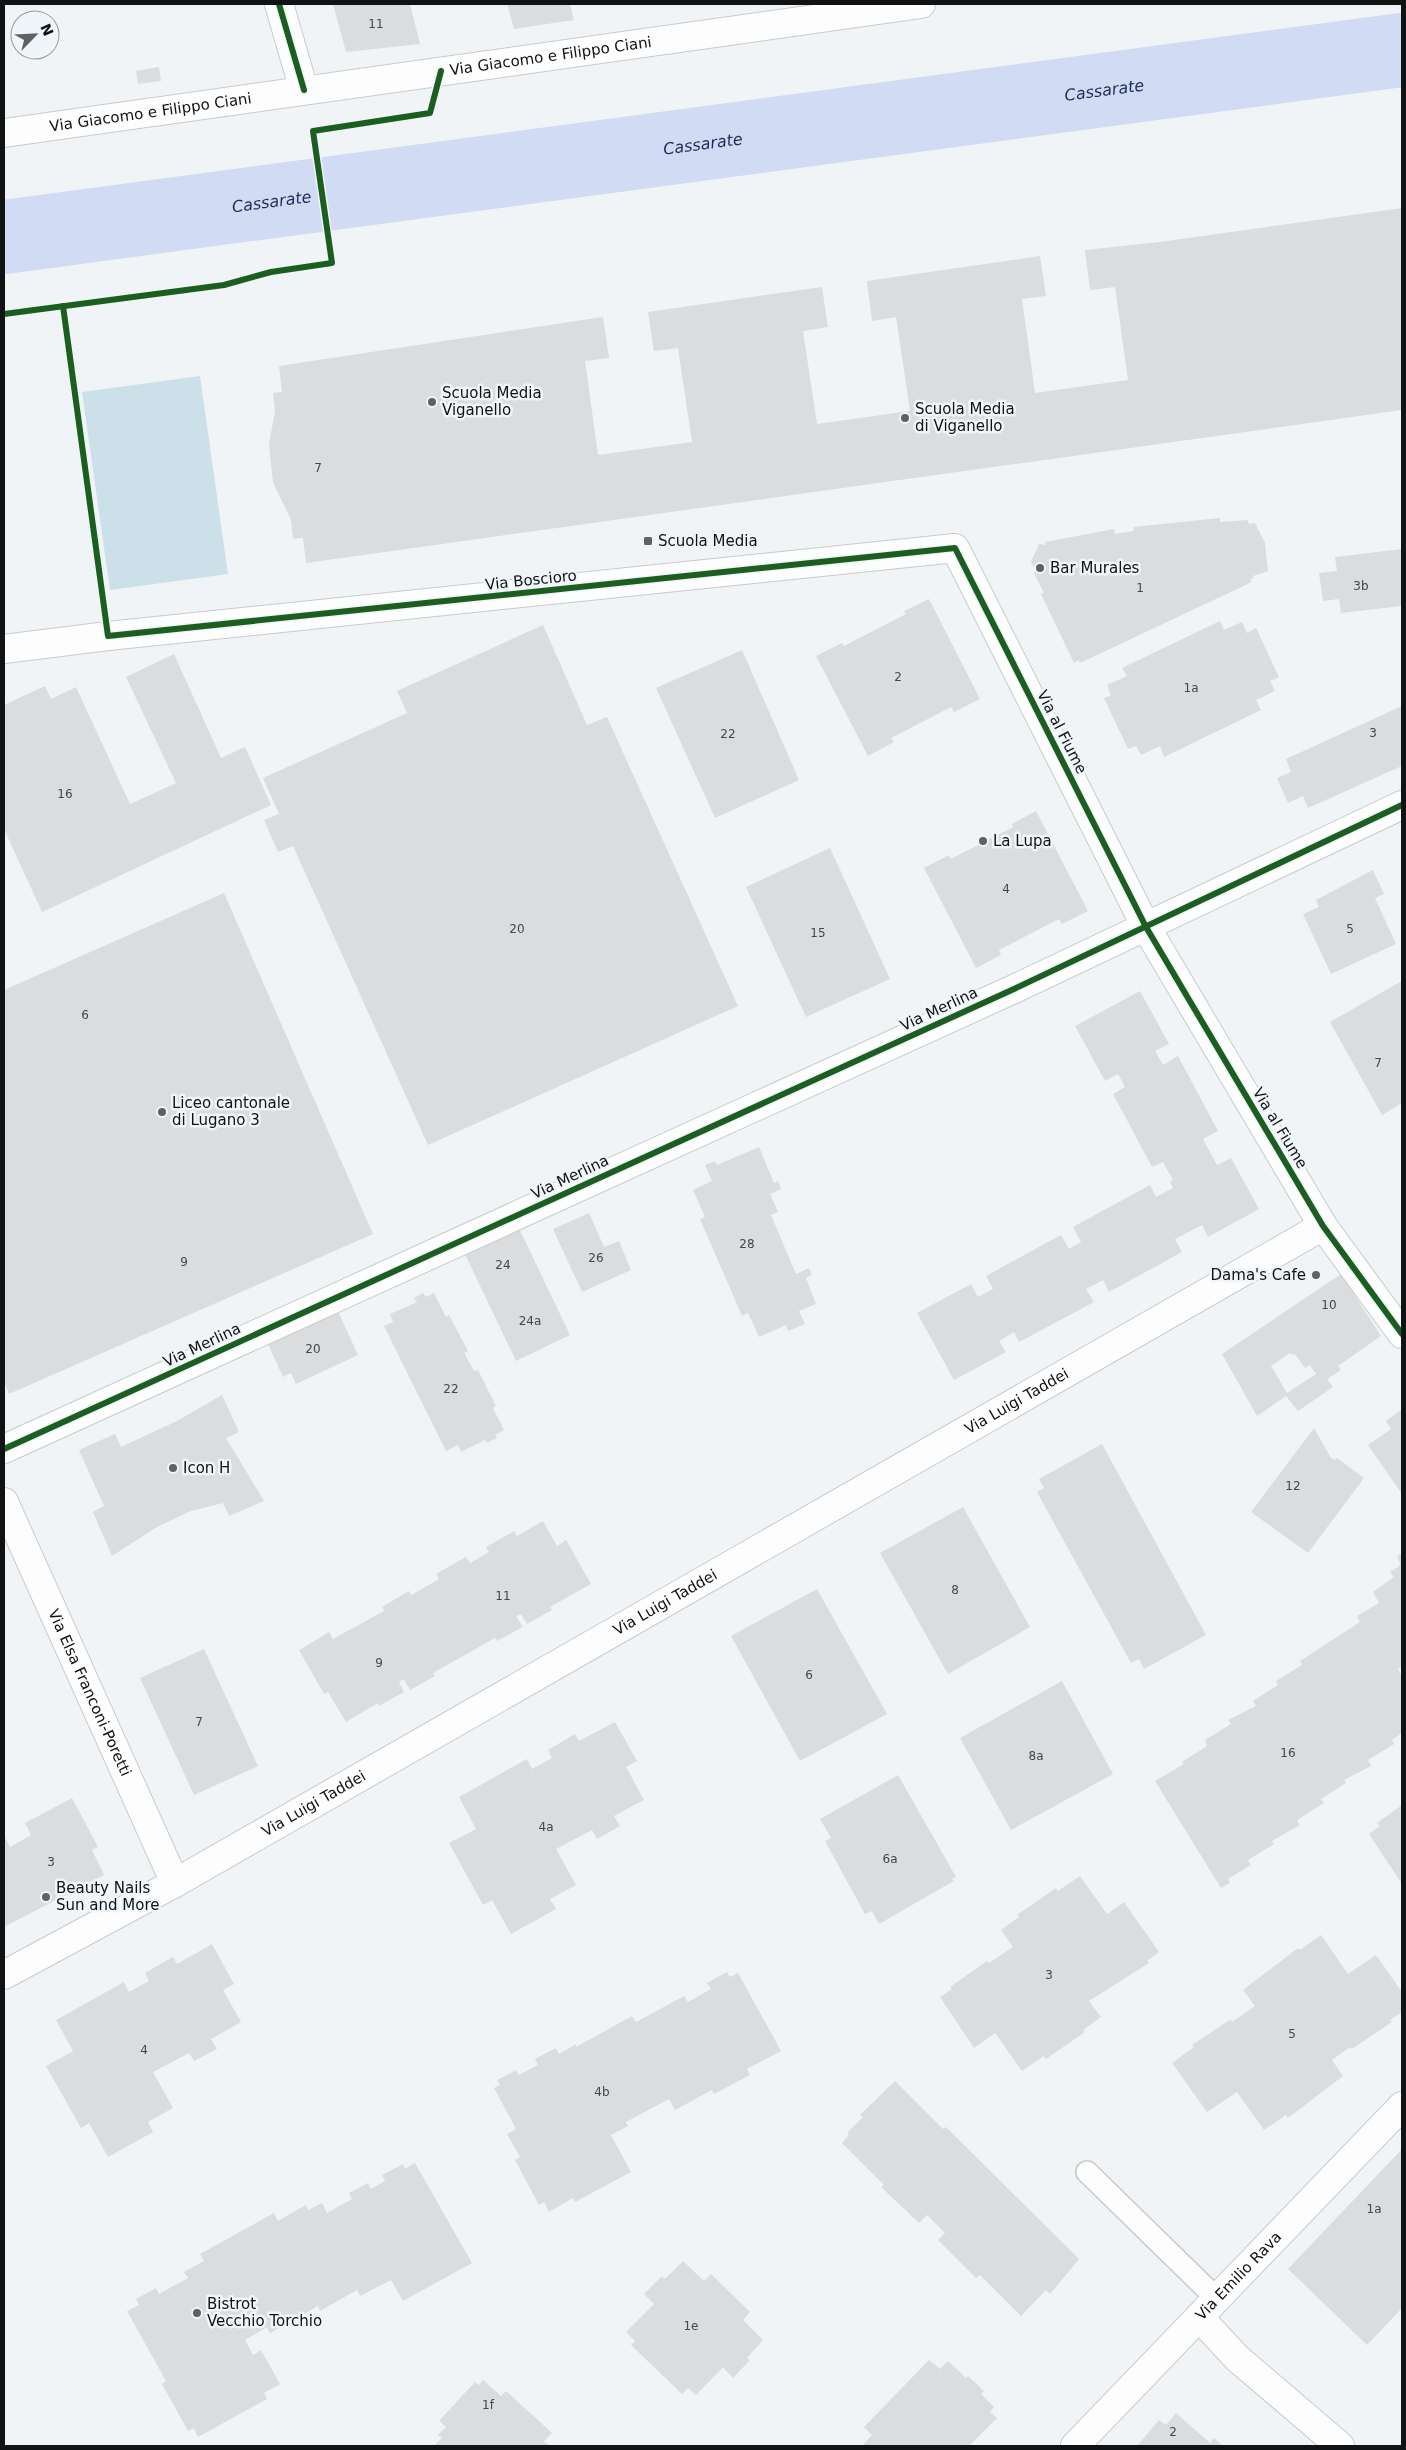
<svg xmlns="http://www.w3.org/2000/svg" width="1406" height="2450" font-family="'DejaVu Sans',sans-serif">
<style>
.green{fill:#cce0ea}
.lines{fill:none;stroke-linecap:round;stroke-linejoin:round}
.river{stroke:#d1dbf4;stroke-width:74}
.building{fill:#dadcdd;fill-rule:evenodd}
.lane-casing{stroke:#c8cbcc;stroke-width:24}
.street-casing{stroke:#c8cbcc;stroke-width:30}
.secondary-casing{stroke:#c8cbcc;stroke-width:30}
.lane{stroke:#fdfdfe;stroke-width:21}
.street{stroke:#fdfdfe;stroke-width:28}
.secondary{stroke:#fdfdfe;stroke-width:28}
.cycleway-casing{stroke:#eff5f8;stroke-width:9}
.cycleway{stroke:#1b5e20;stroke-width:6}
.poi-dot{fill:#5f6162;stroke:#eff5f8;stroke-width:2}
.labels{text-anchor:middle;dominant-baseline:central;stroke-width:5;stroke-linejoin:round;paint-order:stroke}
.number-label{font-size:12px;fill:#444648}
.street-label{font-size:15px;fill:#101213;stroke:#eff5f8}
.poi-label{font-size:15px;fill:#101213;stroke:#eff5f8;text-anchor:start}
.water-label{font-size:16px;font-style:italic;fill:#1e2c58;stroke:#eff5f8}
</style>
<rect width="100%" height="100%" fill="#f1f4f6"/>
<polygon class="green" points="200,376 228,574 110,590 82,392"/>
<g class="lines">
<path class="river" id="s1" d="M 4,237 L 1402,50"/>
</g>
<g class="building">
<polygon points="333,4 410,4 420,44 346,52"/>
<polygon points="507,4 570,4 574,20 514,29"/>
<polygon points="159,67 161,81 138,84 136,71"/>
<polygon points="1402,208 1402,410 306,563 303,538 293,539 291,520 273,482 269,444 275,411 273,393 282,392 279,366 603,317 609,358 585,361 598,455 692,442 678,348 654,351 648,312 822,287 828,327 803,331 817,424 910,411 896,317 872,321 867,281 1040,256 1046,296 1022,299 1035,393 1128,380 1115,287 1090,290 1085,250 1160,242"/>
<polygon points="1220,518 1220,522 1248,520 1249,524 1255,523 1265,543 1268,571 1253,576 1254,578 1250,579 1252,582 1080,663 1079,660 1074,663 1041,594 1044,593 1034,573 1036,570 1031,562 1039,544 1045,545 1045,542 1114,529 1115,534 1134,531 1133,527"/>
<polygon points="1402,549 1402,606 1341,613 1339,599 1323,601 1319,573 1337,571 1335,557"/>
<polygon points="929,599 980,699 954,712 951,707 891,738 894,742 868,756 816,656 842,643 844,646 906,614 904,611"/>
<polygon points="1220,621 1224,630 1242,622 1247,633 1256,628 1279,677 1270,681 1275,691 1256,700 1261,710 1164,757 1160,746 1141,755 1136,746 1128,749 1104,698 1111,695 1107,685 1127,676 1122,668"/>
<polygon points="543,625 587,725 607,717 738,1006 428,1145 293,846 278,852 264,820 279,814 263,778 407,713 397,691"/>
<polygon points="742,650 799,780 715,818 656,688"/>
<polygon points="174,654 221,758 245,747 271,805 42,912 4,829 4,705 45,686 51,699 76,687 130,804 176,783 126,677"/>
<polygon points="1402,706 1402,766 1308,808 1303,796 1288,803 1277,778 1291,772 1286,759"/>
<polygon points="1036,811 1088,911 1062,924 1059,919 999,950 1001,955 976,968 924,868 949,855 951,859 1013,827 1012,824"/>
<polygon points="830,848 890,979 806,1017 746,887"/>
<polygon points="1373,870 1384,894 1375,898 1396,944 1331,974 1303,914 1319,907 1316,900"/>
<polygon points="224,893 373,1234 9,1394 4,1382 4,990"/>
<polygon points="1402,981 1402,1103 1382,1115 1330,1022"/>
<polygon points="1140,991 1169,1044 1155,1051 1163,1065 1178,1056 1218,1131 1203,1139 1217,1165 1231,1158 1259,1209 1208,1237 1202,1225 1175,1239 1182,1252 1109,1292 1103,1280 1086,1289 1094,1302 1019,1342 1014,1332 999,1341 1006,1352 954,1380 917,1313 971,1284 978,1297 993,1289 986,1276 1061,1235 1069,1249 1081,1242 1073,1227 1150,1185 1156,1197 1173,1188 1170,1182 1173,1180 1163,1162 1152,1167 1113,1094 1125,1087 1118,1074 1105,1081 1075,1026"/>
<polygon points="759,1147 774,1183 778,1181 781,1189 770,1194 778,1212 771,1215 796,1274 809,1268 812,1275 806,1278 816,1304 799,1311 805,1324 788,1331 786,1325 759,1337 748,1313 742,1316 700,1219 705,1217 693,1190 712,1181 705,1165 715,1161 717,1165"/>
<polygon points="589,1213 604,1247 619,1241 631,1270 582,1292 553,1229"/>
<polygon points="516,1222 570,1335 516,1361 462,1248"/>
<path d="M 1341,1274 L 1381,1336 L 1338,1366 L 1341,1370 L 1327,1379 L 1333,1387 L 1298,1411 L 1286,1396 L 1257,1416 L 1222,1354 ZM 1290,1353 L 1292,1355 L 1295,1354 L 1305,1368 L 1310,1365 L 1316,1374 L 1287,1393 L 1271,1366 Z"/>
<polygon points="423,1293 426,1297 434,1293 446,1317 449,1315 468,1351 464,1353 474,1371 478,1370 496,1406 493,1408 504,1430 495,1435 497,1438 487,1443 485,1440 461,1452 458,1445 446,1451 384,1326 393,1322 390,1314 417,1302 414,1298"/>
<polygon points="337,1309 358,1355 296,1384 291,1373 283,1377 267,1342"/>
<polygon points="222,1395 239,1432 226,1438 264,1501 229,1516 223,1503 191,1511 157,1527 112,1556 93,1512 104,1506 79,1450 115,1434 121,1447 177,1421"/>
<polygon points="1402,1409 1402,1494 1368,1445 1391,1429 1386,1421"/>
<polygon points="1314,1428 1331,1458 1335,1460 1337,1458 1364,1478 1308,1553 1251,1512"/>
<polygon points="1102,1444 1206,1635 1144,1669 1139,1659 1131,1663 1037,1492 1044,1488 1039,1479"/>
<polygon points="963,1507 1030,1627 948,1674 880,1553"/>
<polygon points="543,1521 557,1546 566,1540 591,1584 550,1607 552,1610 527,1624 521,1614 516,1616 523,1627 497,1641 495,1638 433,1673 435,1676 410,1690 404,1679 399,1682 404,1692 379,1706 378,1703 346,1722 328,1692 324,1694 299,1650 329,1632 333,1639 384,1611 382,1607 409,1591 411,1595 429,1585 439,1579 436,1574 466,1557 470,1563 489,1552 486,1547 514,1531 517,1536"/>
<polygon points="1402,1553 1402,1666 1398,1669 1402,1676 1402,1733 1392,1740 1394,1744 1368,1760 1371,1766 1344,1780 1346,1783 1321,1799 1324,1803 1297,1820 1300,1825 1272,1841 1274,1844 1248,1860 1251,1865 1228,1879 1230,1883 1221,1888 1155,1781 1184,1764 1182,1762 1207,1746 1205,1740 1231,1724 1228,1720 1256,1706 1253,1701 1278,1685 1276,1681 1302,1665 1300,1661 1360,1622 1357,1616 1379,1603 1373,1592 1394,1577 1390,1572 1399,1566 1400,1563 1397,1556"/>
<polygon points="817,1589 887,1714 800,1761 731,1636"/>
<polygon points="204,1649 258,1766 194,1795 140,1678"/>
<polygon points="1062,1681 1113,1774 1011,1830 960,1738"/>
<polygon points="615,1722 637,1761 626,1767 644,1800 614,1816 620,1826 597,1839 592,1830 556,1849 576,1885 550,1899 556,1909 511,1934 492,1900 483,1905 449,1843 476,1829 459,1797 527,1759 532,1769 552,1758 548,1750 575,1734 579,1741"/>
<polygon points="898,1775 956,1877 952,1878 954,1881 879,1924 872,1911 865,1914 825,1841 831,1838 820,1819"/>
<polygon points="72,1798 98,1847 92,1850 104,1875 4,1927 4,1835 10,1847 31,1835 25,1823"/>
<polygon points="1402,1805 1402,1884 1369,1834 1380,1826 1377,1823"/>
<polygon points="1080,1876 1107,1914 1124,1902 1159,1952 1147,1961 1149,1963 1089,2001 1101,2017 1083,2030 1085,2032 1046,2059 1044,2056 1022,2071 995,2033 974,2048 940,1997 952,1989 950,1987 987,1961 989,1963 1013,1947 1001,1930 1019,1917 1017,1915 1056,1888 1058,1891"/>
<polygon points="1321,1935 1348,1974 1376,1955 1402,1992 1402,2012 1390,2020 1392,2022 1352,2049 1350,2047 1332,2060 1343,2076 1288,2118 1286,2115 1264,2130 1237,2092 1207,2112 1172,2063 1194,2047 1192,2045 1231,2019 1232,2022 1255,2006 1243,1990 1298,1948 1300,1950"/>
<polygon points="212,1944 234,1984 223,1990 241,2022 211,2039 217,2049 194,2061 189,2053 153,2072 173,2108 148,2122 153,2132 108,2157 89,2123 81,2128 46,2066 73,2051 56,2020 124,1982 129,1992 149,1981 145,1973 173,1957 177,1964"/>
<polygon points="727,1972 730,1977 738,1973 781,2051 747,2069 750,2075 714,2094 712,2090 675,2110 669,2099 626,2122 628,2126 611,2135 631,2172 575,2202 573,2198 549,2212 544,2202 539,2205 515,2160 520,2157 507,2134 516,2129 494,2088 500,2085 497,2080 516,2070 519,2075 538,2065 535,2059 556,2048 559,2054 576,2044 576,2047 632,2016 636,2022 684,1996 688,2002 711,1989 707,1983"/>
<polygon points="895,2081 943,2129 946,2127 1079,2259 1050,2294 1046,2290 1021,2316 980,2275 976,2278 938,2240 945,2233 927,2215 919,2223 881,2187 884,2185 842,2143 849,2135 847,2133 863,2117 860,2115"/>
<polygon points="1402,2149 1402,2308 1367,2345 1288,2269"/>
<polygon points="415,2163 472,2263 403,2301 391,2280 360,2296 357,2290 320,2311 318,2306 270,2333 267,2327 245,2340 253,2355 261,2350 280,2384 264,2393 267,2399 198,2437 194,2428 188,2431 162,2384 166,2381 127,2311 139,2305 136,2299 156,2288 159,2294 188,2278 184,2272 204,2261 200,2254 274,2213 278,2221 306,2205 308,2210 322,2203 327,2213 352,2199 349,2193 368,2183 371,2189 385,2181 382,2175 403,2164 405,2169"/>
<polygon points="683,2261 704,2281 711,2274 750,2312 743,2320 763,2340 747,2358 750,2360 733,2378 723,2367 696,2395 688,2388 682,2394 631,2345 635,2341 626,2332 654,2304 644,2294 662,2276 665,2279"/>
<polygon points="929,2360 940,2369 948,2361 966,2378 968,2376 984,2391 981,2394 994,2407 990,2412 997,2418 969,2446 862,2446 872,2435 864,2427"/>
<polygon points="483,2380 501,2396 506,2391 552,2433 544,2441 550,2446 434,2446 442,2438 438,2435 446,2427 439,2421 475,2382 479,2385"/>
<polygon points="1176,2413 1210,2443 1214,2438 1223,2446 1137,2446 1159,2420 1166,2425"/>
</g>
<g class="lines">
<g class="lane-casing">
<polyline id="lane" points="1087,2172 1217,2299"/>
</g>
<g class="street-casing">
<g id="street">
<polyline points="279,4 304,90"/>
<polyline points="4,649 108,636 955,548 1146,927 1323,1226 1402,1334"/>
<polyline points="4,1449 1014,989 1402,805"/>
<path id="s2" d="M 4,1502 L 175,1883"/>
<path id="s3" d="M 4,1975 L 175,1883 L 1323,1226"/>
<polyline points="1199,2317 1237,2358 1340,2446"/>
</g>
</g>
<g class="secondary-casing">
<g id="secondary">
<path id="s4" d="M 4,133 L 921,4"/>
<path id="s5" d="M 1075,2446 L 1402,2106"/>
</g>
</g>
<use href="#lane" class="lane"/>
<use href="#street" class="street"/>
<use href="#secondary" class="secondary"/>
<g class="cycleway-casing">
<g id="cycleway">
<polyline points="279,4 304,90"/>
<polyline points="63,306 108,636 955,548 1146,927 1323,1226 1402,1334"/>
<polyline points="4,314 224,285 271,272 332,263 313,131 430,113 441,71"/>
<polyline points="4,1449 1014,989 1402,805"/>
</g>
</g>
<use href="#cycleway" class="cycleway"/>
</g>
<g class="poi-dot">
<circle cx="432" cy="402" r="5"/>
<circle cx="905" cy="418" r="5"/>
<rect x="643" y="536" width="10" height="10" rx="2.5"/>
<circle cx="1040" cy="568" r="5"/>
<circle cx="983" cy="841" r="5"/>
<circle cx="162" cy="1112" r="5"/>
<circle cx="1316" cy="1275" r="5"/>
<circle cx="173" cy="1468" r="5"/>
<circle cx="46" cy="1897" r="5"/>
<circle cx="197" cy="2313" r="5"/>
</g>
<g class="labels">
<g class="number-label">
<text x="376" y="24">11</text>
<text x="318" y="468">7</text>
<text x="1361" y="586">3b</text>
<text x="1140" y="588">1</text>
<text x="898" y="677">2</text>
<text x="1191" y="688">1a</text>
<text x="1373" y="733">3</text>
<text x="728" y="734">22</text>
<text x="65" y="794">16</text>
<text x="1006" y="889">4</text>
<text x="517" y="929">20</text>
<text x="1350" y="929">5</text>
<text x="818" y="933">15</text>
<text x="85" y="1015">6</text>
<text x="1378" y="1063">7</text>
<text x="747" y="1244">28</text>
<text x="596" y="1258">26</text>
<text x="184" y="1262">9</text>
<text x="503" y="1265">24</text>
<text x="1329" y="1305">10</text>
<text x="530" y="1321">24a</text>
<text x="313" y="1349">20</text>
<text x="451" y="1389">22</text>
<text x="1293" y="1486">12</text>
<text x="955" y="1590">8</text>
<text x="503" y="1596">11</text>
<text x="379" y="1663">9</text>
<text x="809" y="1675">6</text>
<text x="199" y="1722">7</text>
<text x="1288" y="1753">16</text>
<text x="1036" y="1756">8a</text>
<text x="546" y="1827">4a</text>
<text x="890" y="1859">6a</text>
<text x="51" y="1862">3</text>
<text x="1049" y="1975">3</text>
<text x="1292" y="2034">5</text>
<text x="144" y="2050">4</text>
<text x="602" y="2092">4b</text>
<text x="1374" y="2209">1a</text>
<text x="691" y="2326">1e</text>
<text x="488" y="2405">1f</text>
<text x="1173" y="2432">2</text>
</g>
<g class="street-label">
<text stroke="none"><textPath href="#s4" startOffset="552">Via Giacomo e Filippo Ciani</textPath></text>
<text stroke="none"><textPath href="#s4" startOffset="148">Via Giacomo e Filippo Ciani</textPath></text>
<text transform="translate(531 580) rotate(-6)">Via Boscioro</text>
<text transform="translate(1062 732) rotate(63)">Via al Fiume</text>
<text transform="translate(939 1009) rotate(-25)">Via Merlina</text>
<text transform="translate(1280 1128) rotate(59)">Via al Fiume</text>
<text transform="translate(570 1177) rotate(-25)">Via Merlina</text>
<text transform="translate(202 1345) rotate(-25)">Via Merlina</text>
<text stroke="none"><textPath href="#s3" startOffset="1164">Via Luigi Taddei</textPath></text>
<text stroke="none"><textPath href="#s3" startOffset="759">Via Luigi Taddei</textPath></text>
<text stroke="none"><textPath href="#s2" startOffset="209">Via Elsa Franconi-Poretti</textPath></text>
<text stroke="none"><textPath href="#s3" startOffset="354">Via Luigi Taddei</textPath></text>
<text stroke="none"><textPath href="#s5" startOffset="236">Via Emilio Rava</textPath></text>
</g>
<g class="poi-label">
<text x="442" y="393">Scuola Media<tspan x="442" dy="17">Viganello</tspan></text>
<text x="915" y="409">Scuola Media<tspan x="915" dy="17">di Viganello</tspan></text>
<text x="658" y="541">Scuola Media</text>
<text x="1050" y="568">Bar Murales</text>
<text x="993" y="841">La Lupa</text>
<text x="172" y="1103">Liceo cantonale<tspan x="172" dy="17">di Lugano 3</tspan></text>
<text x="1306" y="1275" text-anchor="end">Dama's Cafe</text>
<text x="183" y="1468">Icon H</text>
<text x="56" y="1888">Beauty Nails<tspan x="56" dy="17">Sun and More</tspan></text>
<text x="207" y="2304">Bistrot<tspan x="207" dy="17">Vecchio Torchio</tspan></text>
</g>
<g class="water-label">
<text stroke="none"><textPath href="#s1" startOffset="1110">Cassarate</textPath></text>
<text stroke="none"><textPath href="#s1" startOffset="705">Cassarate</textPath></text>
<text stroke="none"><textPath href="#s1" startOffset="270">Cassarate</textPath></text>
</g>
</g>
<rect width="1406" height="2450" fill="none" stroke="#101213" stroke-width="10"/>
<g transform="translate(35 35) rotate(66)"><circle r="24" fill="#eff5f8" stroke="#969a9c"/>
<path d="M0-4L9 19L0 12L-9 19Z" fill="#5f6162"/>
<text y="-8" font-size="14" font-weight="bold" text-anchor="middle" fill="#101213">N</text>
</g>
</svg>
